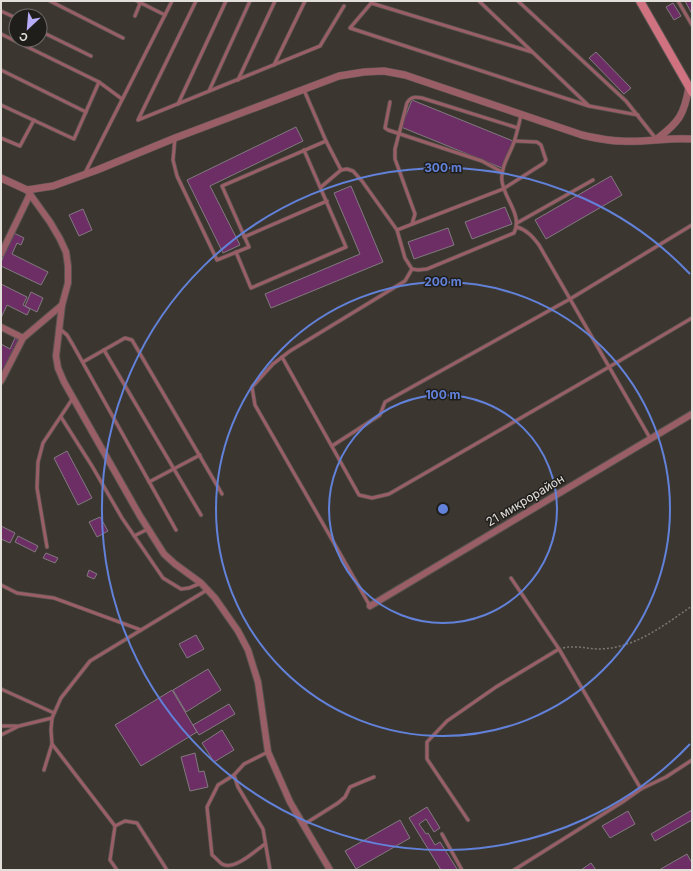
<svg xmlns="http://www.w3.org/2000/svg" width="693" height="871" font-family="Inter,sans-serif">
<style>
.building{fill:#6d2e65;stroke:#817a7f}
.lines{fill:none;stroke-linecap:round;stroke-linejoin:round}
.service-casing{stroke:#59544f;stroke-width:4.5}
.minor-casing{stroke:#59544f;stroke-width:8}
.tertiary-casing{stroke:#59544f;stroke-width:8}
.secondary-casing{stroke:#59544f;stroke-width:10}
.path{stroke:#7c7873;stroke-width:1.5;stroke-dasharray:2 2;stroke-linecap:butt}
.service{stroke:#9a5e67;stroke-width:3}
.minor{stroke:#9a5e67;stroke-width:6}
.tertiary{stroke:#9a5e67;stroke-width:7}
.secondary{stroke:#d17281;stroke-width:8}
.ring{fill:none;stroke:#6281d9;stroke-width:2}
.labels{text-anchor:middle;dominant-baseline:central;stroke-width:3;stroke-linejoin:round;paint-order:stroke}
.street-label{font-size:12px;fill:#e2dfdb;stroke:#201e1b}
.centre{fill:#6281d9;stroke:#201e1b;stroke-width:2}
.ring-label{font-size:12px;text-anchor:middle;font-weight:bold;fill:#6281d9;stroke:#201e1b;stroke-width:3;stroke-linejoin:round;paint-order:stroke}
</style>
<rect width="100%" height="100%" fill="#3b3630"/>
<g class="building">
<polygon points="685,1 692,1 692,14"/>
<polygon points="673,3 681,16 674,20 666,7"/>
<polygon points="596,52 631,88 624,94 589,58"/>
<polygon points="412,100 513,141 502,168 401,127"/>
<polygon points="296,127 303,141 210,186 240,245 223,253 187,180"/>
<polygon points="611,176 622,195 546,239 535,220"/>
<polygon points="351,186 383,262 271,308 265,294 360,254 334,193"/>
<polygon points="505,207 512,224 472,239 465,222"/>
<polygon points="83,209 92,230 79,236 69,215"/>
<polygon points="448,228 454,245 414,259 408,242"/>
<polygon points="14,233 24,238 21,245 17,243 12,254 48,272 41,285 1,266 1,262"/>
<polygon points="1,284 27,297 23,305 30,309 27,315 7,305 1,318"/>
<polygon points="31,292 43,298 37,312 25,306"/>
<polygon points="15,338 21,341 1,376 1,344 10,349"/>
<polygon points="67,451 92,498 78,505 54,458"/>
<polygon points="100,517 108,531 97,537 89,522"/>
<polygon points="1,526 15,533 10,543 1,539"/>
<polygon points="18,536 38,546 35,552 15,542"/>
<polygon points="46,553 58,558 55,563 43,558"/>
<polygon points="89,570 97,574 94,579 87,576"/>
<polygon points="196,635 204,649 187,658 179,644"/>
<polygon points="208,669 221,690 186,712 173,690"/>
<polygon points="172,690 197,732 141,766 115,725"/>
<polygon points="229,704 235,714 199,735 193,725"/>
<polygon points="222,730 234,750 214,762 202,743"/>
<polygon points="195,753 199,772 204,771 208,787 190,791 181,757"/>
<polygon points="427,807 440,828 434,832 426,819 419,824 426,834 428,833 435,845 440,842 457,869 454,870 441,870 409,818"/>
<polygon points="692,810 692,820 655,841 651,834"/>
<polygon points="628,811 635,824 610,838 602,826"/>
<polygon points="400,820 410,838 356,869 345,851"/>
<polygon points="687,854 692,863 692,870 659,870"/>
<polygon points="591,863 596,870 581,870"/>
</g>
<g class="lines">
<g class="service-casing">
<g id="service">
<polyline points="50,1 123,38"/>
<polyline points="137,1 165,15"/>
<polyline points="196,1 138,120 320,46 344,6"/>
<polyline points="373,1 350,28 589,106 479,1"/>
<polyline points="518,1 626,101 657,140"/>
<polyline points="678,1 692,25"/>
<polyline points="371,3 532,52"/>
<polyline points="1,11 16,18"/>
<polyline points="135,16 141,1"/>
<polyline points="40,31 91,56"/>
<polyline points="1,34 99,82 122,99"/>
<polyline points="274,65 305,1"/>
<polyline points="1,70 86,112"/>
<polyline points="238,80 275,1"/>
<polyline points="304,90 326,141 341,170 321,187"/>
<polyline points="209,91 250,1"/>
<polyline points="390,102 385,128 388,130 482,161 502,172"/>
<polyline points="178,104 226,1"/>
<polyline points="1,105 74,139 99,82"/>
<polyline points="589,106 638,115"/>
<polyline points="1,138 20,146 34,120"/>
<polyline points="175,138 173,160 177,176 217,260 249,247 222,186 326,141"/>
<polyline points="341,170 347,169 353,171 362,181 397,230 503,189 544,163 546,160 541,145 537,142 515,141"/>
<polyline points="85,173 172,1"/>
<polyline points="517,223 593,180"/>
<path d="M 412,224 L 415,214 L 395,159 L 395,149 L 407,103 C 411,96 415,97 422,98 L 518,128"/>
<path d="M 517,227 C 527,230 533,237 539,245 L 650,438"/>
<path d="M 397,230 L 405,258 L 412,269 L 418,270 L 427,269 L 514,233 C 523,215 504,199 502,181 C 500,168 510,154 514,142 C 517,133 519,124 521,115"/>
<polyline points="244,237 327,201"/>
<polyline points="236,252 251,288 346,247 304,150"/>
<polyline points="60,329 67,335 73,345 176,530"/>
<polyline points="104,350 201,515"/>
<polyline points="282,357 359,495 372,498 389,494 609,367 692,318"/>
<polyline points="83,362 125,338 132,340 222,494"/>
<polyline points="61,417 92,466 122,518 163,578 181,589 189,588 201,583"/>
<polyline points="332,446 380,415 385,402 570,299 692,225"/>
<polyline points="149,482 200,455"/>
<polyline points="134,536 148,529"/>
<polyline points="47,547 37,488 38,462 43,443 73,398"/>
<polyline points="511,578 559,649"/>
<polyline points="1,585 17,593 54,598 141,630"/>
<polyline points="370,606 255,405 252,387 273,364 290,351 405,281 412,269"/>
<polyline points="1,689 54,713"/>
<polyline points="1,726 17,726"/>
<polyline points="1,735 19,726 52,718"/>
<polyline points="268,752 244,764 234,775 238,787 263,829 270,870"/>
<polyline points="44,770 52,744"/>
<path d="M 234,775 L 218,785 L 207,807 L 212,855 C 215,857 219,862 222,864 C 234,871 255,851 265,844"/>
<polyline points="468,820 427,759 427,742 447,721 496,687 559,649 641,789"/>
<polyline points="303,825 338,803 345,797 350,787 374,777"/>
<polyline points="115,826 125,821 137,823 167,870"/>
<polyline points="442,834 462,870"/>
<polyline points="117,870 110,860 115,826 52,744 51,730 52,718 61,698 90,661 207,590"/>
<polyline points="514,870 624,801 641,789 666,777 692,760"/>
</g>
</g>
<g class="minor-casing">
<g id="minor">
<polyline points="27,190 50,222 60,239 66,252 68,266 68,283 62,305 56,356 58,368 64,382 140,516 164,554 175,564 201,583 215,598 238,631 248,650 258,682 268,752 290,802 330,870"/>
<polyline points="1,254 30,194"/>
<polyline points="1,327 23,338"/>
<polyline points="1,381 23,338 62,305"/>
<polyline points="370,606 692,414"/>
</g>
</g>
<g class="tertiary-casing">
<g id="tertiary">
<path d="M 657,139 C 679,122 684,115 689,87"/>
<path d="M 1,178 L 27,190 L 53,186 L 97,170 L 175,138 L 339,76 L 364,72 L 384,71 L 405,75 L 582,135 C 595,138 608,141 621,141 C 645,143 668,137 692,139"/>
</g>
</g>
<g class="secondary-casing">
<polyline id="secondary" points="640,1 692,92"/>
</g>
<path class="path" d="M 563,648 C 577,645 587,649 600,649 C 636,648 664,625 692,606"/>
<use href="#service" class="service"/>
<use href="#minor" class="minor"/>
<use href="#tertiary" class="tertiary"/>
<use href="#secondary" class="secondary"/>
</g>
<g class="ring">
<circle cx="443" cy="509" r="114"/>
<circle cx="443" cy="509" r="227"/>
<path d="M690 744A341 341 0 1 1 690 274"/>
</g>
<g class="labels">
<g class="street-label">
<text transform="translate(525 500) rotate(-31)">21 микрорайон</text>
</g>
</g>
<circle cx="443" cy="509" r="6" class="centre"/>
<g class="ring-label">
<text x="443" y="172">300 m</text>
<text x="443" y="286">200 m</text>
<text x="443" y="399">100 m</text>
</g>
<rect width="693" height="871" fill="none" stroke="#e2dfdb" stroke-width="4"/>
<g transform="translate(28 28) rotate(206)"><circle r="19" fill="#201e1b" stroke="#6e6b68"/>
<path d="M0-3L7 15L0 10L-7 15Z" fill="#b6acf8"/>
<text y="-6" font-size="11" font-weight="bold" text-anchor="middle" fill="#e2dfdb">С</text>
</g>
</svg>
